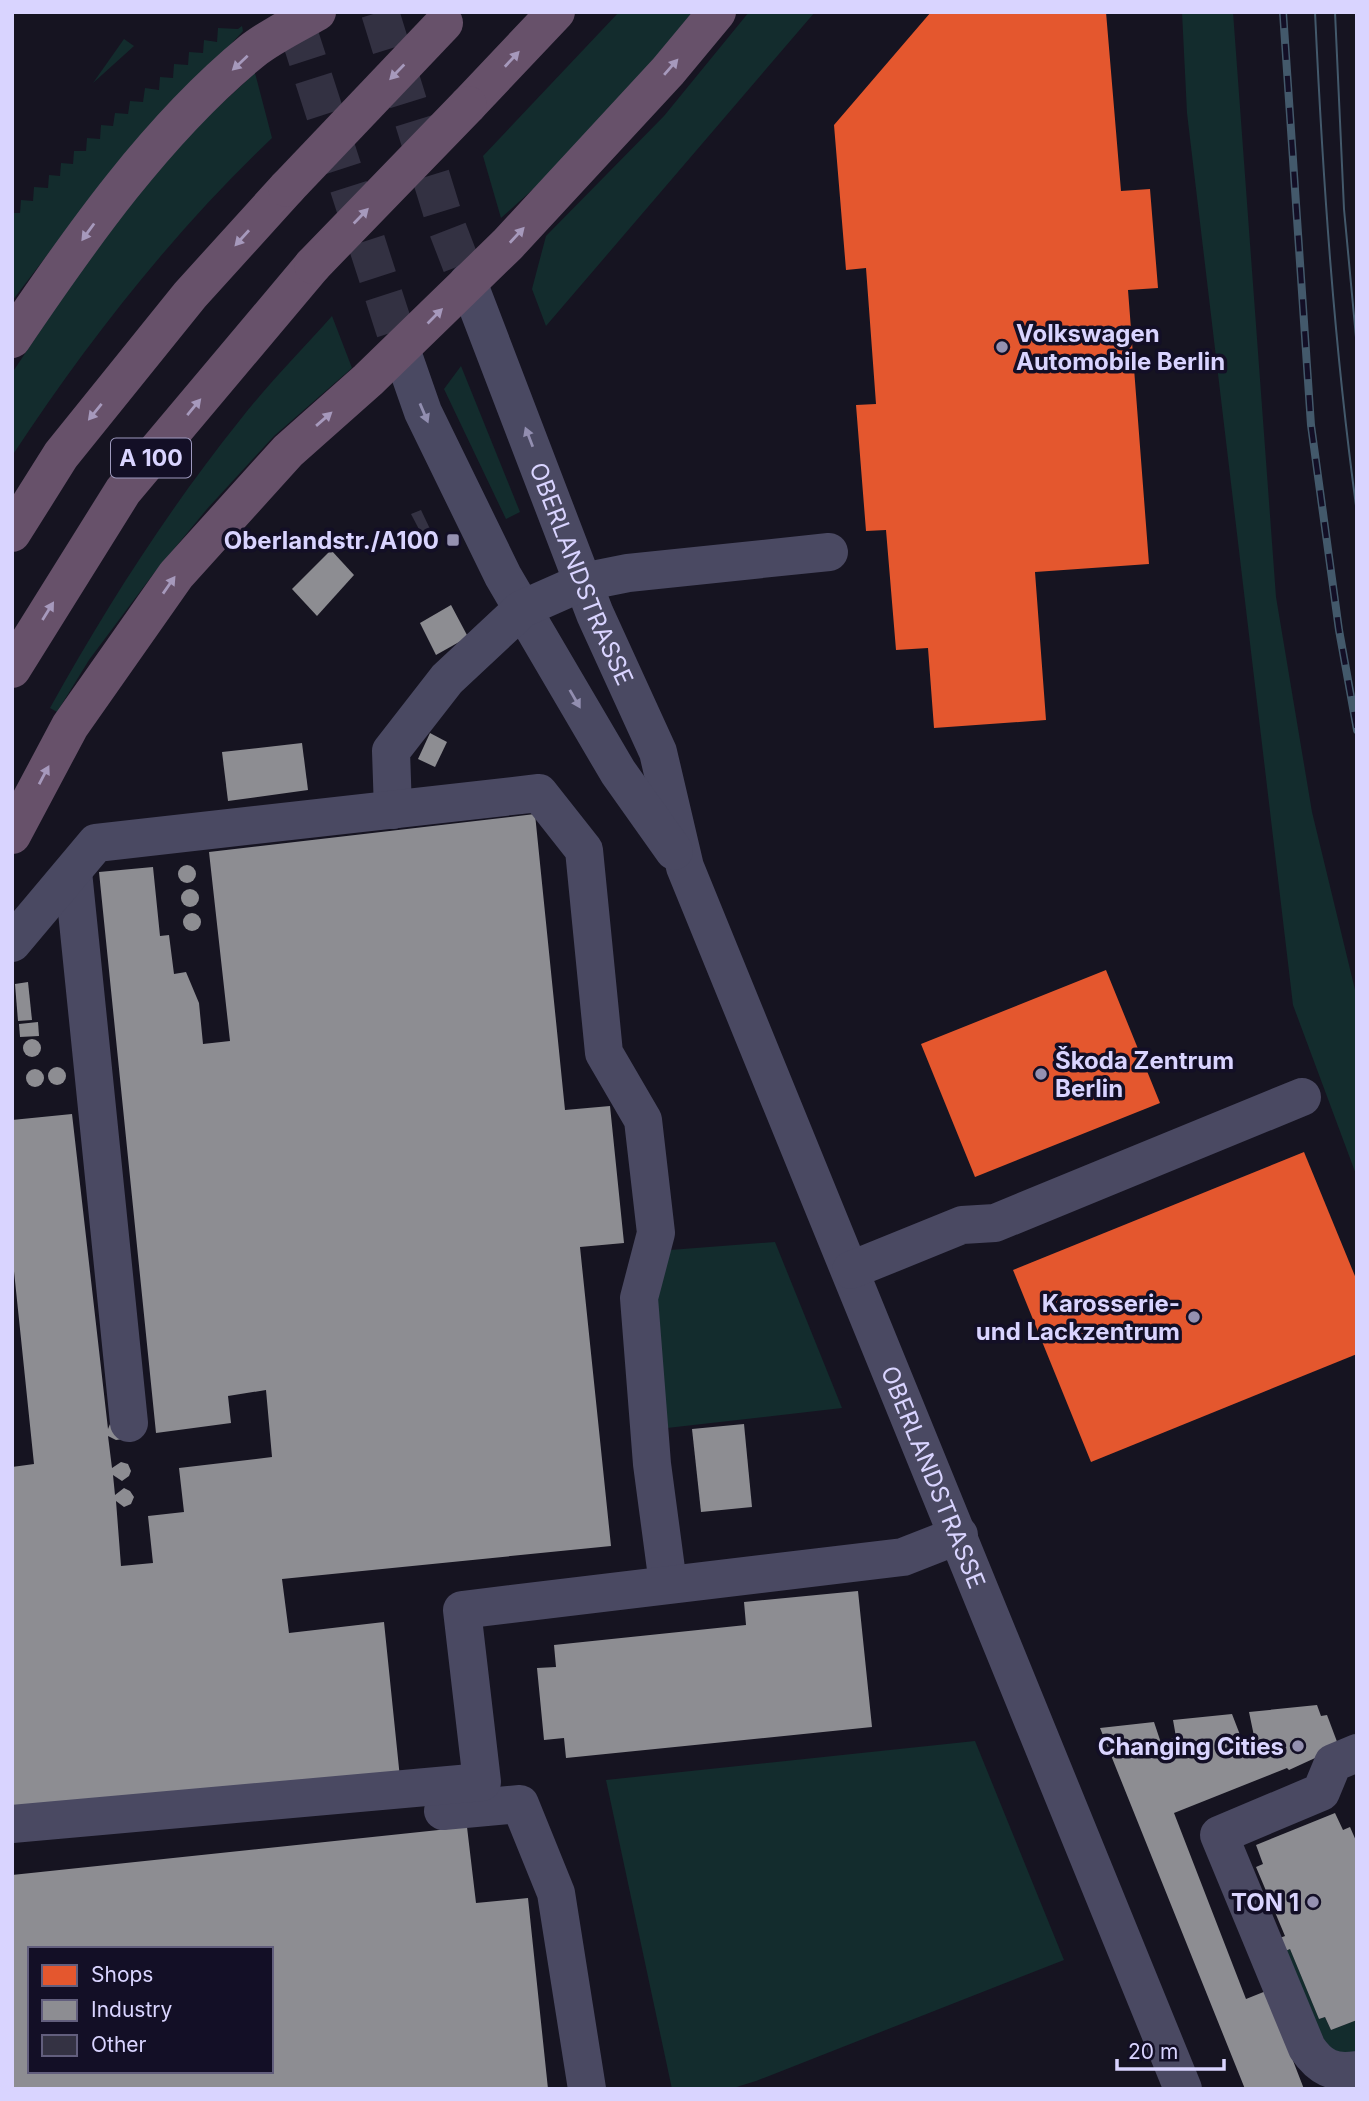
<svg xmlns="http://www.w3.org/2000/svg" width="1369" height="2101" font-family="Inter,sans-serif">
<style>
.green{fill:#132c2d}
.shops{fill:#e4572e}
.industry{fill:#8d8d92;fill-rule:evenodd}
.building{fill:#343243}
.lines{fill:none;stroke-linecap:round;stroke-linejoin:round}
.minor-tunnel{stroke:#333142;stroke-width:38;stroke-dasharray:38 19;stroke-linecap:butt}
.minor{stroke:#4a4962;stroke-width:38}
.highway{stroke:#67516a;stroke-width:38}
.tram{stroke:#43596b;stroke-width:2}
.rail-casing{stroke:#43596b;stroke-width:8}
.rail{stroke:#130f26;stroke-width:5;stroke-dasharray:16;stroke-linecap:butt}
.highway-bridge{stroke:#67516a;stroke-width:38}
.oneway{fill:#a699bc}
.oneway2{fill:#928eb0}
.poi-dot{fill:#9591b1;stroke:#130f26;stroke-width:2.5}
.labels{text-anchor:middle;dominant-baseline:central;stroke-width:7;stroke-linejoin:round;paint-order:stroke}
.shield{fill:#130f26;stroke:#9e99be;stroke-width:2}
.shield-label{font-size:23px;font-weight:bold;fill:#d9d4ff}
.poi-label{font-size:24px;font-weight:bold;fill:#d9d4ff;stroke:#130f26;text-anchor:end}
.street-label{font-size:24px;fill:#d9d4ff;stroke:#130f26}
</style>
<rect width="100%" height="100%" fill="#161421"/>
<g class="green">
<polygon points="619,12 698,12 551,173 501,218 483,156"/>
<polygon points="749,12 815,12 546,326 532,289 546,236 664,116"/>
<polygon points="1182,12 1233,12 1276,597 1312,812 1357,998 1357,1177 1293,1005 1187,113"/>
<polygon points="242,26 243,31 232,43 122,157 12,301 12,213 20,213 21,200 33,201 34,187 48,188 49,175 60,176 61,163 73,164 74,151 86,151 87,138 100,139 101,125 113,126 115,113 128,114 130,101 143,102 145,88 159,90 160,77 173,78 174,64 188,65 189,52 203,53 204,40 217,42 218,28 238,29"/>
<polygon points="124,39 134,46 93,83"/>
<path d="M 255,73 L 272,138 C 173,232 87,342 12,456 L 12,373 L 114,220 L 181,141 Z"/>
<path d="M 332,316 L 352,368 L 274,436 L 207,509 L 154,573 L 89,660 L 57,712 L 50,708 C 106,607 168,510 240,420 C 268,384 301,351 332,316 Z"/>
<polygon points="461,366 520,512 506,519 444,389"/>
<polygon points="775,1242 842,1408 667,1428 651,1285 670,1250"/>
<polygon points="975,1741 1064,1960 756,2081 730,2089 672,2089 606,1780"/>
<polygon points="1290,1949 1319,2019 1325,2017 1331,2030 1357,2020 1357,2050 1346,2056 1330,2055 1281,1952"/>
</g>
<g class="shops">
<polygon points="931,12 1106,12 1121,191 1150,189 1158,288 1128,290 1149,564 1035,572 1046,720 934,728 928,648 896,650 886,530 866,531 856,405 876,404 866,268 846,270 834,125"/>
<polygon points="1106,970 1160,1103 975,1177 921,1044"/>
<polygon points="1304,1152 1357,1281 1357,1354 1091,1462 1013,1270"/>
</g>
<g class="industry">
<polygon points="331,550 354,575 317,616 292,589"/>
<polygon points="451,605 468,637 436,655 420,623"/>
<polygon points="430,733 447,742 435,767 418,759"/>
<polygon points="302,743 308,790 228,801 222,752"/>
<polygon points="535,814 565,1110 610,1106 624,1243 580,1247 611,1546 282,1579 289,1633 384,1622 400,1778 12,1817 12,1467 34,1464 12,1252 12,1120 72,1114 108,1429 110,1424 123,1439 116,1440 108,1436 112,1468 121,1462 128,1464 131,1471 129,1476 122,1481 113,1475 115,1495 124,1488 130,1491 134,1497 131,1504 124,1507 116,1501 121,1566 153,1563 148,1516 184,1512 179,1468 272,1457 266,1390 228,1396 231,1423 156,1433 99,872 153,867 160,936 169,935 174,974 186,972 199,1003 203,1044 230,1041 209,852"/>
<circle cx="187" cy="874" r="9"/>
<circle cx="190" cy="898" r="9"/>
<circle cx="192" cy="922" r="9"/>
<polygon points="28,982 32,1020 18,1021 15,984"/>
<polygon points="38,1022 39,1036 20,1037 19,1024"/>
<circle cx="32" cy="1048" r="9"/>
<circle cx="57" cy="1076" r="9"/>
<circle cx="35" cy="1078" r="9"/>
<polygon points="744,1424 752,1507 701,1512 692,1429"/>
<polygon points="858,1591 872,1727 566,1758 564,1738 544,1740 537,1668 556,1667 554,1645 746,1625 744,1602"/>
<polygon points="1317,1705 1321,1716 1327,1715 1339,1747 1289,1770 1287,1768 1174,1813 1246,1999 1266,1991 1304,2089 1245,2089 1100,1728 1154,1722 1161,1743 1176,1737 1173,1720 1232,1714 1242,1740 1254,1736 1249,1712"/>
<polygon points="1335,1813 1343,1830 1350,1827 1357,1843 1357,2020 1331,2030 1325,2017 1319,2019 1290,1949 1283,1952 1277,1939 1285,1936 1256,1867 1263,1864 1256,1845"/>
<path d="M 467,1827 L 476,1903 L 528,1898 L 548,2089 L 12,2089 L 12,1875 ZM 30,1949 L 271,1949 L 271,2071 L 30,2071 Z"/>
</g>
<polygon class="building" points="421,510 431,531 422,535 411,514"/>
<g class="lines">
<g class="minor-tunnel">
<polyline points="380,12 446,225 468,282"/>
<polyline points="296,24 401,349"/>
</g>
<g class="minor">
<path id="s1" d="M 468,282 L 595,614 L 658,752 L 685,867 L 1183,2089"/>
<polyline points="401,349 423,412 503,576 618,772 674,851"/>
<polyline points="393,810 391,751 447,679 522,609 583,582 628,573 829,552"/>
<polyline points="73,872 129,1423"/>
<polyline points="12,943 96,843 539,793 584,850 604,1053 643,1120 656,1233 639,1298 652,1464 668,1584"/>
<polyline points="851,1270 962,1225 995,1223 1302,1097"/>
<path d="M 1357,1753 L 1333,1763 L 1321,1792 L 1219,1835 L 1307,2048 C 1320,2067 1333,2074 1357,2070"/>
<polyline points="443,1811 520,1804 556,1893 587,2089"/>
<polyline points="12,1824 482,1782 462,1610 903,1557 959,1535"/>
</g>
<g class="highway">
<polyline points="468,105 556,12"/>
<path d="M 12,339 C 81,237 157,129 252,51 C 271,36 296,24 317,12"/>
<polyline points="12,533 61,455 190,295 287,188"/>
<polyline points="12,669 123,491 313,265"/>
<polyline points="12,835 70,726 176,575 288,451 368,380 508,244 668,71 717,12"/>
</g>
<g class="tram">
<path d="M 1315,12 C 1323,181 1334,345 1357,513"/>
<polyline points="1335,12 1344,209 1357,348"/>
</g>
<g class="rail-casing">
<polyline id="rail" points="1283,12 1311,425 1339,630 1357,730"/>
</g>
<use href="#rail" class="rail"/>
<g class="highway-bridge">
<polyline points="287,188 444,23"/>
<polyline points="313,265 468,105"/>
</g>
</g>
<defs><path id="oneway-solid" d="M-6-.8H1V-3.2L6.5 0L1 3.2V.8H-6Z" transform="scale(1.75)"/></defs>
<g class="oneway">
<use href="#oneway-solid" transform="translate(512 59) rotate(-47)"/>
<use href="#oneway-solid" transform="translate(240 63) rotate(137)"/>
<use href="#oneway-solid" transform="translate(671 67) rotate(-49)"/>
<use href="#oneway-solid" transform="translate(397 72) rotate(134)"/>
<use href="#oneway-solid" transform="translate(361 216) rotate(-46)"/>
<use href="#oneway-solid" transform="translate(88 232) rotate(126)"/>
<use href="#oneway-solid" transform="translate(517 235) rotate(-47)"/>
<use href="#oneway-solid" transform="translate(242 238) rotate(132)"/>
<use href="#oneway-solid" transform="translate(435 316) rotate(-45)"/>
<use href="#oneway-solid" transform="translate(194 407) rotate(-50)"/>
<use href="#oneway-solid" transform="translate(95 412) rotate(129)"/>
<use href="#oneway-solid" transform="translate(324 419) rotate(-41)"/>
<use href="#oneway-solid" transform="translate(169 585) rotate(-55)"/>
<use href="#oneway-solid" transform="translate(48 611) rotate(-58)"/>
<use href="#oneway-solid" transform="translate(44 775) rotate(-62)"/>
</g>
<g class="oneway2">
<use href="#oneway-solid" transform="translate(424 413) rotate(67)"/>
<use href="#oneway-solid" transform="translate(529 437) rotate(-111)"/>
<use href="#oneway-solid" transform="translate(575 699) rotate(60)"/>
</g>
<g class="poi-dot">
<circle cx="1002" cy="347" r="7"/>
<rect x="446" y="533" width="14" height="14" rx="3.5"/>
<circle cx="1041" cy="1074" r="7"/>
<circle cx="1194" cy="1317" r="7"/>
<circle cx="1298" cy="1746" r="7"/>
<circle cx="1313" cy="1902" r="7"/>
</g>
<g class="labels">
<rect class="shield" x="111" y="438.5" width="80" height="39" rx="5"/>
<g class="shield-label">
<text x="151" y="458">A 100</text>
</g>
<g class="poi-label">
<text x="1016" y="333" text-anchor="start">Volkswagen<tspan x="1016" dy="28">Automobile Berlin</tspan></text>
<text x="439" y="540">Oberlandstr./A100</text>
<text x="1055" y="1060" text-anchor="start">Škoda Zentrum<tspan x="1055" dy="28">Berlin</tspan></text>
<text x="1180" y="1303">Karosserie-<tspan x="1180" dy="28">und Lackzentrum</tspan></text>
<text x="1284" y="1746">Changing Cities</text>
<text x="1299" y="1902">TON 1</text>
</g>
<g class="street-label">
<text stroke="none"><textPath href="#s1" startOffset="313">OBERLANDSTRASSE</textPath></text>
<text stroke="none"><textPath href="#s1" startOffset="1284">OBERLANDSTRASSE</textPath></text>
</g>
</g>
<rect width="1369" height="2101" fill="none" stroke="#d9d4ff" stroke-width="28"/>
<rect x="28" y="1947" width="245" height="126" fill="#130f26" stroke="#625e7d" stroke-width="2"/>
<rect x="42" y="1965" width="35" height="21" fill="#e4572e" stroke="#625e7d" stroke-width="2"/>
<text x="91" y="1982" font-size="21" fill="#d9d4ff">Shops</text>
<rect x="42" y="2000" width="35" height="21" fill="#8d8d92" stroke="#625e7d" stroke-width="2"/>
<text x="91" y="2017" font-size="21" fill="#d9d4ff">Industry</text>
<rect x="42" y="2035" width="35" height="21" fill="#343243" stroke="#625e7d" stroke-width="2"/>
<text x="91" y="2052" font-size="21" fill="#d9d4ff">Other</text>
<path d="M1117 2059v10h107v-10" fill="none" stroke="#d9d4ff" stroke-width="3.5"/>
<text x="1128" y="2059" font-size="21" fill="#d9d4ff" stroke="#130f26" stroke-width="5" paint-order="stroke">20 m</text>
</svg>
